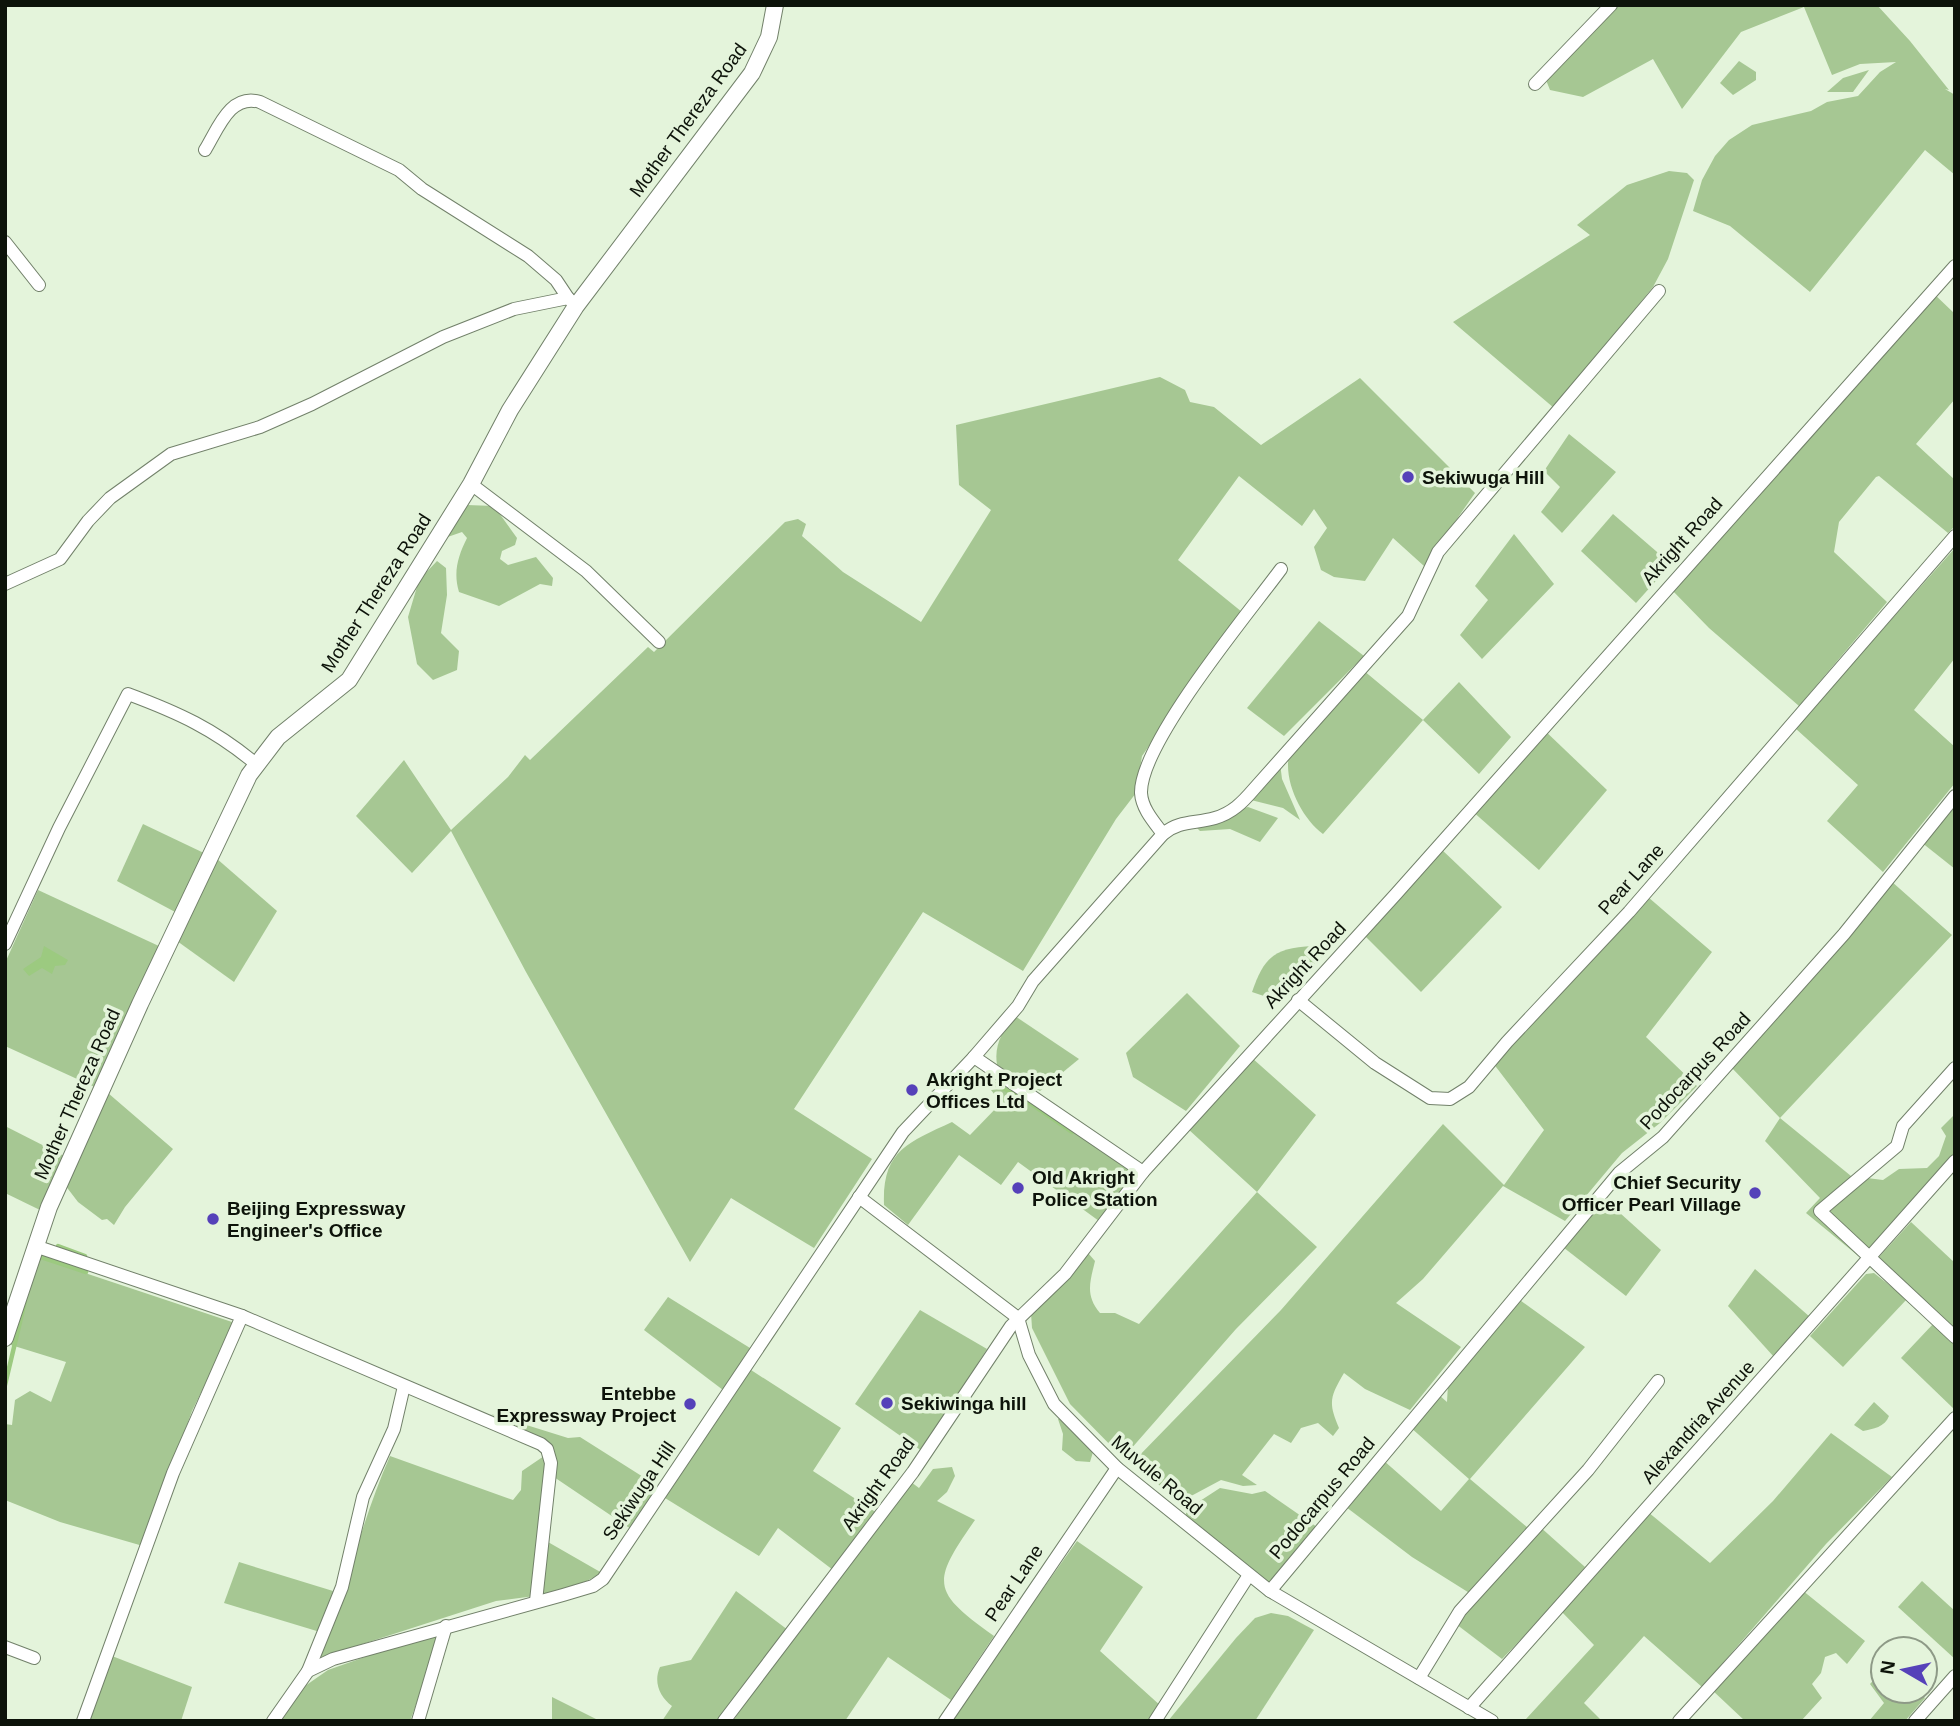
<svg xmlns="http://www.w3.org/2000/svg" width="1960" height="1726" font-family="Arial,sans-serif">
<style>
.green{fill:#a6c793}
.water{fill:#9cca80}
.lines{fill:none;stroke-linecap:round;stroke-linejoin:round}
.stream{stroke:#9cca80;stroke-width:4.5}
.minor-casing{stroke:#72816a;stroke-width:14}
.tertiary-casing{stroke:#72816a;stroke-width:18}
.minor{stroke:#fff;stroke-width:12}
.tertiary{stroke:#fff;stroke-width:16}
.poi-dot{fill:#5541b9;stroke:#e4f4db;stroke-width:2.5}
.labels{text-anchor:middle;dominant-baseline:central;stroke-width:7;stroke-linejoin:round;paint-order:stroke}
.street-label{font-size:19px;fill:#0d130a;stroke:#e4f4db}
.poi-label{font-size:19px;font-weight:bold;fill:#0d130a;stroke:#e4f4db;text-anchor:start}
</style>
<rect width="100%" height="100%" fill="#e4f4db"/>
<g class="green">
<polygon points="1618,5 1877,5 1910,41 1949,90 1945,89 1955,95 1955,175 1925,150 1810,292 1730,226 1693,211 1702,180 1715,156 1729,140 1752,125 1811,111 1827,102 1858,96 1880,72 1896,62 1860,64 1832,75 1804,7 1741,32 1682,109 1653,59 1583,97 1550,90 1546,80"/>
<polygon points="1739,61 1756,72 1756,80 1733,95 1720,83"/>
<polygon points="1869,70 1853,92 1827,92 1843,78"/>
<polygon points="1669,171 1687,173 1694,180 1668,259 1653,287 1554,408 1453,322 1590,235 1577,225 1627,185"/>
<polygon points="1931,291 1955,314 1955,399 1916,444 1955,480 1955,526 1948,533 1879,476 1876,477 1839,522 1834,552 1887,602 1799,706 1709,628 1670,588"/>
<polygon points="1160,377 1185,390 1190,402 1214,407 1261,445 1360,378 1475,493 1424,566 1393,538 1365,581 1334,577 1321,570 1314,547 1327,528 1314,509 1302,526 1239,476 1178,560 1242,612 1142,756 1136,793 1116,819 1023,971 923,912 794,1109 872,1159 814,1248 731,1198 690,1262 526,972 451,831 412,873 356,816 404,760 451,830 508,777 525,755 530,760 648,647 654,652 785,522 798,519 806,524 802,536 843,572 921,622 991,510 959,485 956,425"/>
<polygon points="1569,434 1616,472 1562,533 1541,512 1560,487 1544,471"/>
<path d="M 467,505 L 494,506 L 517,538 L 515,545 L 502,551 L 500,559 L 508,565 L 536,557 L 553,578 L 552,586 L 540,584 L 499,606 L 459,592 C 453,572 458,556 467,538 L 462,532 L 439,540 Z"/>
<polygon points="1613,514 1671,564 1636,603 1581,551"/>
<polygon points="1514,534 1554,584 1482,659 1460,635 1488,600 1475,586"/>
<polygon points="1955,548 1955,658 1914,710 1955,747 1955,783 1883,872 1827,821 1858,785 1795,728"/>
<polygon points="437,561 446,568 447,595 441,633 459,651 457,670 433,680 417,664 408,617 419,580"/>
<polygon points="1319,621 1364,656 1284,736 1247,708"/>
<path d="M 1363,670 L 1423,720 L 1459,682 L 1511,737 L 1479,774 L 1423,720 L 1323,834 C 1299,816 1277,770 1294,741 C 1304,723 1346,686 1363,670 Z"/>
<polygon points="1541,727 1607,790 1539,870 1471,810"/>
<polygon points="1279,755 1282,779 1300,820 1283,808 1247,799"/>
<polygon points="1955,798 1955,869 1921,842"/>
<polygon points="1248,807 1278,818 1260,842 1230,829 1200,831 1191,822"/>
<polygon points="143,824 206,854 177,913 117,881"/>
<polygon points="1440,848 1502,907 1421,992 1362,933"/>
<polygon points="216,858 277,911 234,982 177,941"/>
<polygon points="1891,881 1952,935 1780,1118 1851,1176 1883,1180 1899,1169 1927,1168 1939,1156 1946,1136 1941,1128 1955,1114 1955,1154 1862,1259 1806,1213 1820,1198 1765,1141 1780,1118 1731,1067"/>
<polygon points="38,890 161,947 99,1089 5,1046 5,963"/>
<path d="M 1648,897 L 1712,952 L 1646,1037 L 1697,1086 L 1660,1123 L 1622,1153 L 1565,1221 L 1503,1186 L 1423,1279 L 1396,1303 L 1461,1347 L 1410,1410 L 1365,1389 L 1344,1373 C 1330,1397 1328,1402 1339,1428 L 1333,1436 L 1318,1423 L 1301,1428 L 1291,1443 L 1274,1434 L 1242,1475 L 1257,1485 L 1243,1486 L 1221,1480 L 1178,1503 L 1134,1461 L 1281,1310 L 1443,1124 L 1504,1185 L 1544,1130 L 1493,1063 Z"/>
<path d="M 1313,946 L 1323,956 L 1279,1001 L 1252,992 C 1264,957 1274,948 1313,946 Z"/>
<polygon points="1187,993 1240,1046 1186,1111 1133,1077 1126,1053"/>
<path d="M 1015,1016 L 1079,1059 L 1040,1091 L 997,1065 C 994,1044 1002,1032 1015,1016 Z"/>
<path d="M 1252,1058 L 1316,1115 L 1257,1192 L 1317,1247 L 1236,1329 L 1123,1458 L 1070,1404 L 1032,1328 L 1031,1313 L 1088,1253 L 1095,1261 C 1090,1282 1085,1295 1100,1313 L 1115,1313 L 1139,1324 L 1257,1192 L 1188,1129 Z"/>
<path d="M 1001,1089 L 1017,1091 L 1129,1170 L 1133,1173 L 1131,1178 L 1099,1221 L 1018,1162 L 1001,1185 L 959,1155 L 908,1225 L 884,1205 C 882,1151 907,1143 952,1122 L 970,1135 L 1001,1103 L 991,1090 Z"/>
<polygon points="108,1093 173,1149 125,1207 114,1225 107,1219 102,1220 78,1202 65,1185"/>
<polygon points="5,1126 66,1157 40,1210 5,1193"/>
<polygon points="1600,1195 1661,1250 1626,1296 1559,1244"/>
<polygon points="1911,1222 1955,1263 1955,1330 1879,1263 1879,1257"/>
<polygon points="40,1258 235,1323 192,1411 143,1546 60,1522 5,1500 5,1424 12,1425 15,1400 30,1391 51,1402 66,1362 11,1345 26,1287"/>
<polygon points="1755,1269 1810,1317 1774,1357 1728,1306"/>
<polygon points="1874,1273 1907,1299 1843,1367 1810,1336 1866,1274"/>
<polygon points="668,1297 750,1348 723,1390 644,1330"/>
<polygon points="1517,1298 1585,1347 1470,1479 1528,1528 1471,1594 1412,1557 1346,1507 1383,1460 1441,1511 1469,1479 1410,1427 1439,1395 1447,1402 1448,1384"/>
<polygon points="920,1310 987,1349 922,1451 855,1404"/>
<polygon points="1934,1323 1955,1340 1955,1410 1901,1358"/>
<polygon points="751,1370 841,1428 813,1471 877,1513 833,1570 778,1528 759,1556 665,1498"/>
<path d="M 1874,1402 L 1889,1416 C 1885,1427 1873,1429 1863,1431 L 1854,1425 Z"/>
<path d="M 491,1414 L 568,1438 L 580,1437 L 659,1487 L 631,1529 L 551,1475 L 548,1542 L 602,1573 L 577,1586 L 550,1594 L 496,1601 L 319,1658 C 346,1592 361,1522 390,1456 L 513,1500 L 521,1490 L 522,1471 L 547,1454 L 547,1442 Z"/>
<polygon points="1067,1415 1093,1452 1090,1462 1076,1461 1062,1450 1063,1434 1058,1419"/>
<polygon points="1831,1433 1892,1477 1826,1544 1702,1687 1644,1636 1584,1703 1602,1721 1526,1719 1594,1645 1561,1611 1648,1512 1710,1563 1773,1501"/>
<path d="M 952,1467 L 955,1476 L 947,1492 L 937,1501 L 975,1520 C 931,1583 931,1591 994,1636 L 951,1700 L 888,1657 L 845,1721 L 733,1721 L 778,1655 L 911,1482 L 919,1488 L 933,1469 Z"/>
<polygon points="1220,1488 1252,1494 1265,1491 1317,1527 1266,1588 1186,1516 1186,1510"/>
<polygon points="1539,1526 1585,1567 1554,1605 1502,1659 1456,1624"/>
<polygon points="1077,1541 1143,1587 1100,1651 1162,1707 1150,1721 949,1721"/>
<polygon points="239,1562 333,1591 320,1632 224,1603"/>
<polygon points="1922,1581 1955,1611 1955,1659 1898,1607"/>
<polygon points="1802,1590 1865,1641 1847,1664 1836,1653 1825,1657 1821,1673 1812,1684 1822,1698 1801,1721 1745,1721 1711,1689"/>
<path d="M 736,1591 L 788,1630 L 718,1721 L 662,1721 L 672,1706 C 660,1697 653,1682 660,1667 L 691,1660 Z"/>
<polygon points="1271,1613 1288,1616 1314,1630 1255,1721 1168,1721 1236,1638 1255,1618"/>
<polygon points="430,1634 439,1637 437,1647 410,1721 280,1721 295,1693 328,1670"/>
<polygon points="112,1656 192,1687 181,1721 88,1721"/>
<polygon points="1883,1670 1883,1691 1918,1691 1925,1698 1905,1721 1869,1721 1884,1703 1870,1684"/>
<polygon points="552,1697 600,1721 552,1721"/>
</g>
<polygon class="water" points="44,946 68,960 65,965 55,966 52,974 42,968 29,976 23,969 41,957"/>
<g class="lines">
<g class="stream">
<polyline points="992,1083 1021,1097 1072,1132"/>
<polyline points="58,1246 85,1256"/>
<polyline points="36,1262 41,1257 86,1272"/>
<polyline points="5,1385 25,1301"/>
</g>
<g class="minor-casing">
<g id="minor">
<polyline points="1535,84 1611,5"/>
<path d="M 205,150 C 218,129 230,93 260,102 L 399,170 L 422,189 L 528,256 L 556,280 L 568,298"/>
<polyline points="5,242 39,285"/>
<polyline points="471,484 586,571 659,642"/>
<polyline points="5,584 60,559 88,521 110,498 171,454 260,427 312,404 443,337 514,309 568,298 576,306"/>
<path d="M 1163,834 C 1154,822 1142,809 1141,793 C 1140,743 1248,614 1281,569"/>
<path d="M 5,944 L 59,828 L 128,694 C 179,713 214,729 256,764"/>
<polyline points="1298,1000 1375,1063 1430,1098 1450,1099 1469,1087 1507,1042 1629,912 1955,536"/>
<polyline points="1955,1068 1903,1126 1897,1146 1820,1211 1955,1337"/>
<path d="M 1143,1172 L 974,1057 L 1018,1006 L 1033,981 L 1163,834 C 1180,820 1195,824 1215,818 C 1232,813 1242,803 1254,789 L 1408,616 L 1438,552 L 1659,291"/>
<polyline points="859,1197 1018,1318 1029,1355 1054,1404 1117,1468 1270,1591 1492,1721"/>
<polyline points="35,1246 242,1316 541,1444 547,1449 551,1463 536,1601"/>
<polyline points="1270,1591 1619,1173 1663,1137 1844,934 1955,796"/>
<polyline points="5,1647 34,1658"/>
<polyline points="308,1671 342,1587 363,1497 394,1429 404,1386"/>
<polyline points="1419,1678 1460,1611 1588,1470 1658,1381"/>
<polyline points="1469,1708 1955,1161"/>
<polyline points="83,1721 173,1473 242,1316"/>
<polyline points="273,1721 308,1671 333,1659 563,1595 593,1586 603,1579 903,1132 974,1057"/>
<polyline points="418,1721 446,1626"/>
<polyline points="724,1721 913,1472 1011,1326 1065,1274 1143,1172 1396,894 1955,266"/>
<polyline points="945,1721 1117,1468"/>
<polyline points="1155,1721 1249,1575"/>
<polyline points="1679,1721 1955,1418"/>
<polyline points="1915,1721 1955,1676"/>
</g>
</g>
<g class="tertiary-casing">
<polyline id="tertiary" points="5,1338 49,1207 140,1004 249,775 278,737 349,680 471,484 510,410 576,306 752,73 769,37 775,5"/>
</g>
<use href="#minor" class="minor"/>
<use href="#tertiary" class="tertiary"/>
</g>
<g class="poi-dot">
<circle cx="1408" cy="477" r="7"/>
<circle cx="912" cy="1090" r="7"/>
<circle cx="1018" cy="1188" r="7"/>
<circle cx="1755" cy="1193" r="7"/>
<circle cx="213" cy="1219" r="7"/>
<circle cx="887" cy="1403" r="7"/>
<circle cx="690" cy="1404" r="7"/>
</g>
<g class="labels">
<g class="street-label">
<text transform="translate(688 120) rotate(-54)">Mother Thereza Road</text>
<text transform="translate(1682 541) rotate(-48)">Akright Road</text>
<text transform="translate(376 593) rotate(-57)">Mother Thereza Road</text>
<text transform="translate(1631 879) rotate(-48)">Pear Lane</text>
<text transform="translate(1305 965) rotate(-47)">Akright Road</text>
<text transform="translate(1695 1071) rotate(-47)">Podocarpus Road</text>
<text transform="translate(77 1094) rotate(-66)">Mother Thereza Road</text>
<text transform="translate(1698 1422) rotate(-48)">Alexandria Avenue</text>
<text transform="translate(1157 1475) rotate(40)">Muvule Road</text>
<text transform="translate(878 1484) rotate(-54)">Akright Road</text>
<text transform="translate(639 1491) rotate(-56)">Sekiwuga Hill</text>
<text transform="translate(1322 1498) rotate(-50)">Podocarpus Road</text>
<text transform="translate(1014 1583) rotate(-56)">Pear Lane</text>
</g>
<g class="poi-label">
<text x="1422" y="477">Sekiwuga Hill</text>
<text x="926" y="1079">Akright Project<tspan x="926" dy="22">Offices Ltd</tspan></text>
<text x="1032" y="1177">Old Akright<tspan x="1032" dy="22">Police Station</tspan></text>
<text x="1741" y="1182" text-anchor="end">Chief Security<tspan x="1741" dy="22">Officer Pearl Village</tspan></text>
<text x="227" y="1208">Beijing Expressway<tspan x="227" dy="22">Engineer's Office</tspan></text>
<text x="676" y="1393" text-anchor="end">Entebbe<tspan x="676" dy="22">Expressway Project</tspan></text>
<text x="901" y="1403">Sekiwinga hill</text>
</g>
</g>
<rect width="1960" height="1726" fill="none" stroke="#0d130a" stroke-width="14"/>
<g transform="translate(1904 1670) rotate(279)"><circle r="33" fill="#e4f4db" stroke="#8e9a87" stroke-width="2"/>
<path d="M0-5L12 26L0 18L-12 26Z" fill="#5541b9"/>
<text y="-10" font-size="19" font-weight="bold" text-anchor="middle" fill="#0d130a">N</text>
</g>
</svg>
